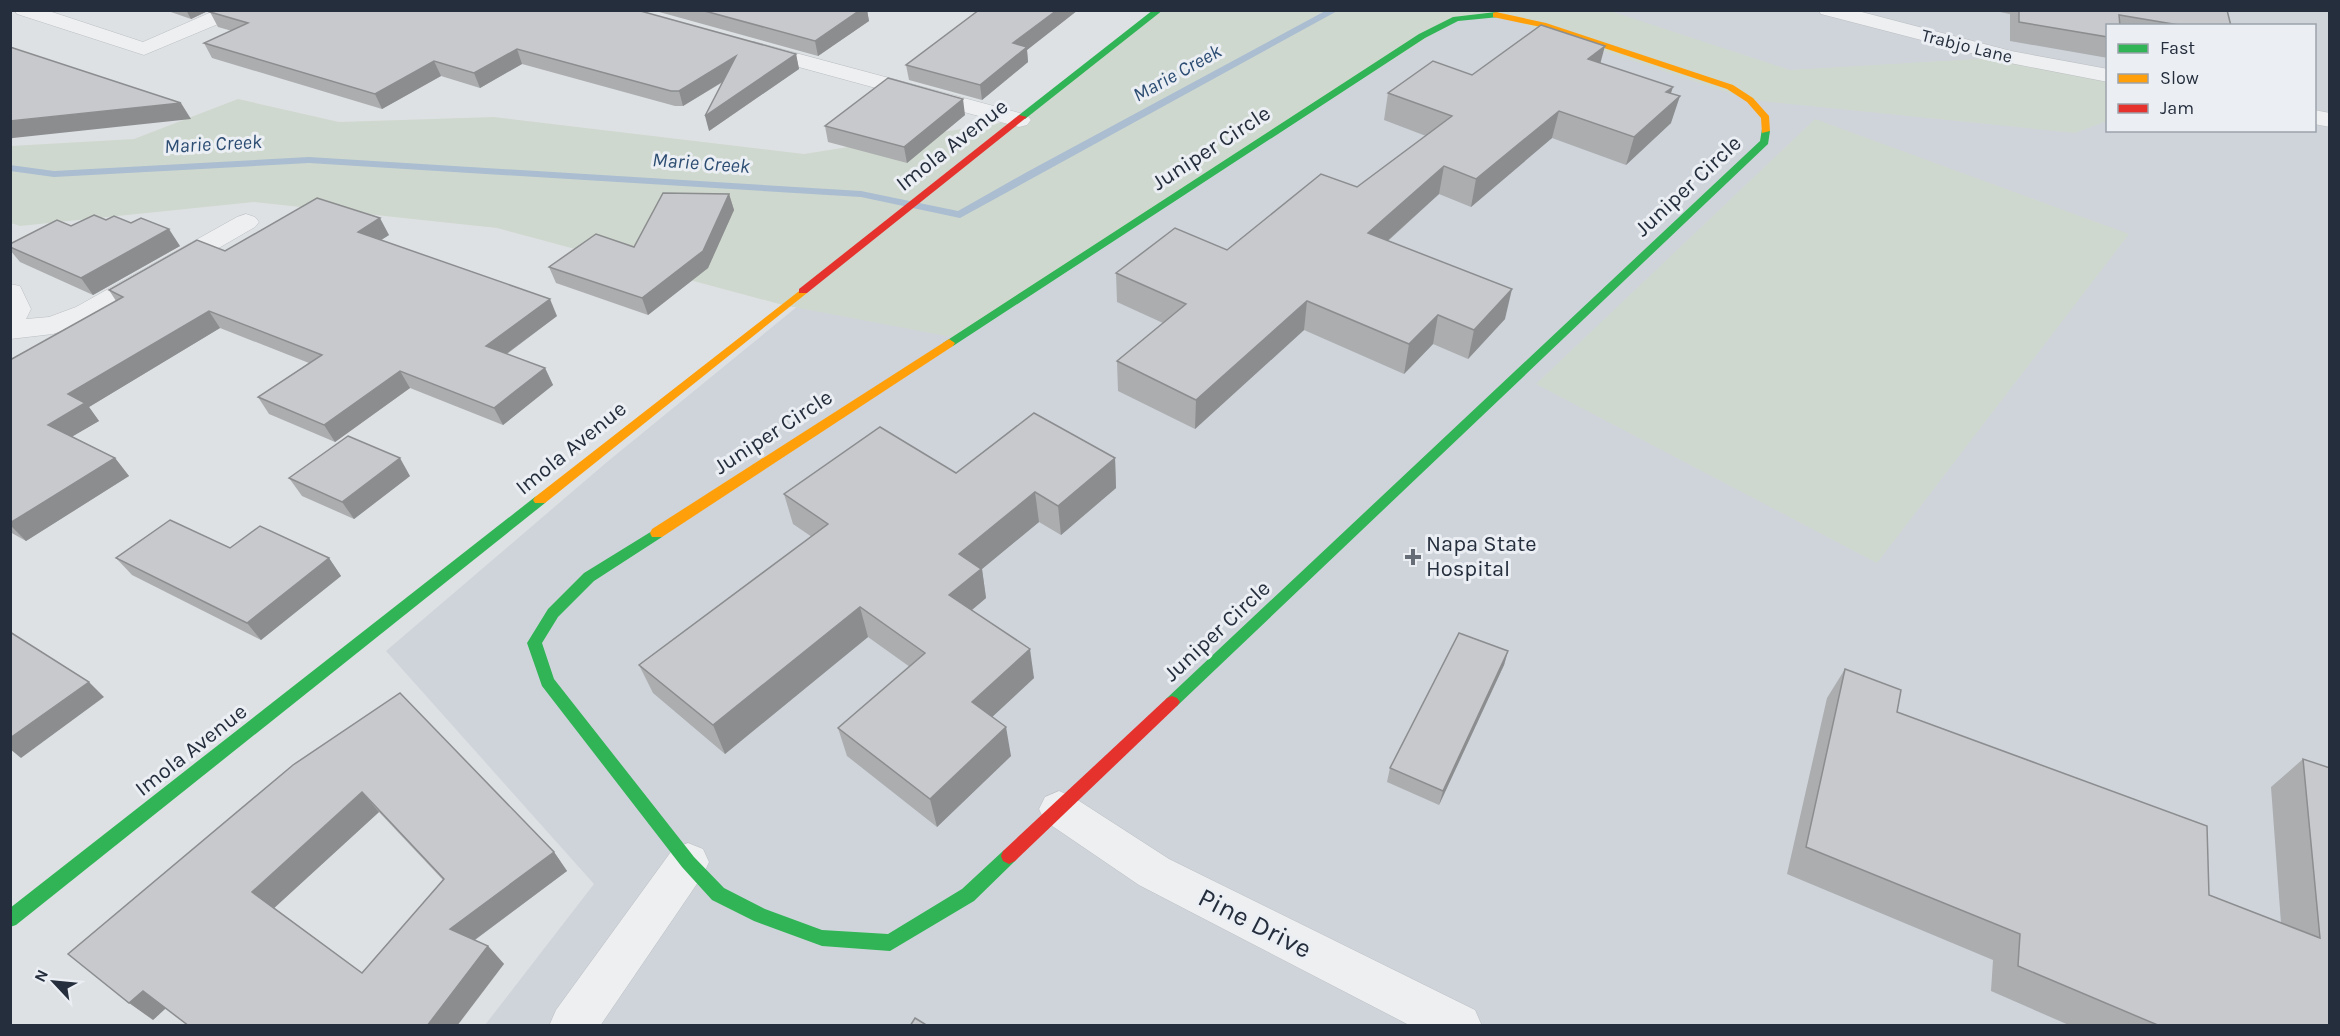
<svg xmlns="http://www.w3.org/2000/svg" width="2340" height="1036" font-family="Karla,sans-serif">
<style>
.built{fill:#cfd4db;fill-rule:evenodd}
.green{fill:#cfd8ce}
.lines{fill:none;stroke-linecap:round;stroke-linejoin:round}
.stream{fill:#aabdd1;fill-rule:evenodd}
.street-casing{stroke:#bcbfc2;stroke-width:1}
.street{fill:#edeff1;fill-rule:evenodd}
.fast{fill:#30b455;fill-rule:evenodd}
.slow{fill:#ff9f0a;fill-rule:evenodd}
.jam{fill:#e5322d;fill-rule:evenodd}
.wall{fill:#abadaf;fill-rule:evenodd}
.shaded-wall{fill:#8b8d8f}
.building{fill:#c7c9cc;stroke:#8b8d8f;stroke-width:1.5;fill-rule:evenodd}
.poi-dot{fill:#666d77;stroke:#ebeff4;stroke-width:2}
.labels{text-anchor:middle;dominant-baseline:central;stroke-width:6;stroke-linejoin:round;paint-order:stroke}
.far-street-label{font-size:18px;fill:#252e3d;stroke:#ebeff4}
.far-water-label{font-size:20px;font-style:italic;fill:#2d4d73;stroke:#ebeff4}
.street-label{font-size:22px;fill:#252e3d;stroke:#ebeff4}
.poi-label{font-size:22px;fill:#252e3d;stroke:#ebeff4;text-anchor:start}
.near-street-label{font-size:27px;fill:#252e3d;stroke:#ebeff4}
</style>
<rect width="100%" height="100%" fill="#dee1e4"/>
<path class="built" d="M 1159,11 L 2329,11 L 2329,1025 L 485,1025 L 594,884 L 386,651 L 607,462 ZM 2108,26 L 2314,26 L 2314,130 L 2108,130 Z"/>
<g class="green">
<polygon points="1159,11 1610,11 1790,70 2010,57 2107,76 2107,121 2075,133 1750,100 1496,15 1456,19 957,338 783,305 497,228 254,202 20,226 11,223 11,146 134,139 238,99 339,122 494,117 804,154 1018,120"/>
<polygon points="1815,119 2129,234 1877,563 1536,384"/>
</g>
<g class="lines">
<polygon class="stream" points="1327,10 1339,10 960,218 861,197 309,163 54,177 10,171 10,165 54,171 309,157 861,191 958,211 1027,172"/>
<g class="street-casing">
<g id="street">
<polygon points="14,10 46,10 143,42 216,10 245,10 242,14 144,55 17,14"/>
<polygon points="1818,10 1854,10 2011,51 2108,69 2108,82 2010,63 1821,14"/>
<polygon points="755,42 1027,115 1031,120 1027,125 1019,127 747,53 744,48 747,43"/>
<polygon points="2314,110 2330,113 2330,127 2314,124"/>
<polygon points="246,214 255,217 259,222 255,227 96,319 53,334 10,339 10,284 20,286 31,309 26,319 49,317 76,307 237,217"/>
<polygon points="1059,791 1073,797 1169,859 1475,1010 1482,1026 1411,1026 1139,885 1045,821 1039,809 1045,797"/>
<polygon points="688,843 703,849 709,862 703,875 600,1026 549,1026 556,1010 673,849"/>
</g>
</g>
<use href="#street" class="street"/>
<g class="fast">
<polygon points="1153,10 1163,10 1025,119 1019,119 1019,115"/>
<polygon points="1496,12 1499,13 1499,17 1458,21 1425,38 953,346 949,347 943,343 1419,34 1453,17"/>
<polygon points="1762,129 1770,131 1768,144 1177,706 1172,708 1167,706 1164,702 1167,698 1760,141"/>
<polygon points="540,495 547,500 545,503 16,925 10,927 10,908 535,497"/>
<polygon points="657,528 662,529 664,533 662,537 594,581 558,617 542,643 554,679 694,857 724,888 765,909 822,930 888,934 962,889 1003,851 1009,848 1015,851 1017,856 1015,861 974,901 890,951 822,946 754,921 712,900 682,867 542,686 527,643 548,609 584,573"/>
</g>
<g class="slow">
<polygon points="1496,12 1546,23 1733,85 1753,98 1769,116 1770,131 1762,133 1761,118 1747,102 1727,89 1541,27 1493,17 1493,13"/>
<polygon points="803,288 807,289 807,293 545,503 535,503 533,500 535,497"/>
<polygon points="949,339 955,343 953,346 662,537 652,537 650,533 652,529"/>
</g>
<g class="jam">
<polygon points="1019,115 1027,117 807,293 799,293 799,289"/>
<polygon points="1172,696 1177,698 1180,702 1177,706 1015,861 1009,864 1003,861 1001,856 1003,851 1167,698"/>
</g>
</g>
<g class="wall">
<polygon points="165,10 210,10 191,19"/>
<polygon points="652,10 867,10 869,21 818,56"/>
<polygon points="979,10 1078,10 1027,50 1028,62 982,100 909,80 906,65"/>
<polygon points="1990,10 2227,10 2231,26 2108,26 2108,58 2010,41 2010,14"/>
<polygon points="210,12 796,54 799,69 709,131 723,82 683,106 675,106 522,64 480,88 441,76 382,109 212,58 204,43 232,31 218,27"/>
<polygon points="1601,63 1671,93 1671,123 1626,165 1552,138 1471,207 1439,194 1388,241 1505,319 1468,359 1433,344 1404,374 1304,330 1195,429 1118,391 1117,361 1163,323 1117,302 1116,273 1227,250 1357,187 1426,136 1384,120 1388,93 1472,75"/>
<polygon points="965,115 907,163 828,142 825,126"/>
<polygon points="729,194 734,210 708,268 648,315 556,283 549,267 634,247"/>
<polygon points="106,220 180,246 93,295 20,262 10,250 10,244 71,226"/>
<polygon points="389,235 381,240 557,316 507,354 545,368 553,385 503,425 410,388 335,442 269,414 258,397 309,363 220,328 89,407 99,421 72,436 115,458 129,476 26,541 10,532 10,360 116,301 109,290 225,251"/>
<polygon points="1115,458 1116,488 1061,535 1039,522 982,569 986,598 972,610 1034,678 992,717 1011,756 937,827 847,756 838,728 910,667 868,637 725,754 653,693 639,665 812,537 793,524 784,494 956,473"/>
<polygon points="410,476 354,519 302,496 289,478"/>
<polygon points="116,558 329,558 341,576 261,640 132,575"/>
<polygon points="1508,651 1504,665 1439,805 1387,782 1390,768"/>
<polygon points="1845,669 1897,712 2209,895 2281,923 2271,787 2303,759 2330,1026 2071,1026 1991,991 1993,960 1787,874 1827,698"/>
<path d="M 293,765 L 554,852 L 567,871 L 475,940 L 488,946 L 504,964 L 166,1008 L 153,1020 ZM 379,812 L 443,880 L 362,973 L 274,908 Z"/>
</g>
<g class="shaded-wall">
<polygon points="186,10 210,10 191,19"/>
<polygon points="860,10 867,10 869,21 818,56 815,41"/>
<polygon points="1057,10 1078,10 1027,50 1028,62 982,100 980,85 1013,43"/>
<polygon points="1605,46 1598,72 1588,59"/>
<polygon points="517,49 522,64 480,88 474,73"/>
<polygon points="796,54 799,69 709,131 705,116"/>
<polygon points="736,56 740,71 683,106 679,91"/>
<polygon points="434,61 441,76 382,109 375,94"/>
<polygon points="1673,87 1666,108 1680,96 1671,123 1626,165 1634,137 1666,92"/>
<polygon points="963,99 965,115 907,163 904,147"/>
<polygon points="181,103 191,119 13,138 10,139 10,121"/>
<polygon points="1559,111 1552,138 1471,207 1476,179"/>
<polygon points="1444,166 1439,194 1364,262 1368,233"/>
<polygon points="729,194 734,210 708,268 648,315 642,298"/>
<polygon points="380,218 389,235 367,249 358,232"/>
<polygon points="169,229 180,246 93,295 81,278"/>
<polygon points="1512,289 1505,319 1468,359 1474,330"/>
<polygon points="550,299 557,316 494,363 486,346"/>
<polygon points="1307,301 1304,330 1195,429 1196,400"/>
<polygon points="209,311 220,328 89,407 99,421 63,442 48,425 68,394"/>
<polygon points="1438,315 1433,344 1404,374 1409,344"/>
<polygon points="545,368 553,385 503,425 494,408"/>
<polygon points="400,371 410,388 335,442 324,425"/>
<polygon points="115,458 129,476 26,541 10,525 10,523"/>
<polygon points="400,458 410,476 354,519 342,502"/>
<polygon points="1115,458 1116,488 1061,535 1058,506"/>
<polygon points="1035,492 1039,522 982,569 986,598 955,624 949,595 959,554"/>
<polygon points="329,558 341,576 261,640 247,623"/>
<polygon points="860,607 868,637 725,754 713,725"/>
<polygon points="1030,649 1034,678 977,731 972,702"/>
<polygon points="1508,651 1504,665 1439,805 1443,791"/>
<polygon points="89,682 104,697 21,758 10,749 10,738"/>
<polygon points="1006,727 1011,756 937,827 930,799"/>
<polygon points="362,792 379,812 272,910 252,892"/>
<polygon points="554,852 567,871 465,947 450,929"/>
<polygon points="488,946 504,964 457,1026 427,1026"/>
<polygon points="143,991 166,1008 153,1020 129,1003"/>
</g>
<g class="building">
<polygon points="214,10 637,10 796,54 705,116 736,56 679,91 671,91 517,49 474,73 434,61 375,94 204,43 248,23 210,12"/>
<polygon points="701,10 860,10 815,41"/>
<polygon points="979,10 1057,10 1013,43 1027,47 980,85 906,65"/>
<polygon points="2019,10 2227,10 2231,26 2185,26 2119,15 2120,26 2108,26 2108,37 2019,22"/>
<polygon points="1541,25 1605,46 1588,59 1673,87 1666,92 1680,96 1634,137 1559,111 1476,179 1444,166 1368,233 1512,289 1474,330 1438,315 1409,344 1307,301 1196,400 1117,361 1186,304 1116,273 1175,228 1227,250 1321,174 1357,187 1452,116 1388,93 1433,61 1472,75"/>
<polygon points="10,47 181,103 10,121"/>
<polygon points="888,78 963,99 904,147 825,126"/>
<polygon points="663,193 729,194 703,251 642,298 549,267 596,234 634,247"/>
<polygon points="317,198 380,218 358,232 550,299 486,346 545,368 494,408 400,371 324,425 258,397 322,355 209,311 68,394 85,403 48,425 115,458 10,523 10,360 123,297 109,290 197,240 225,251"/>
<polygon points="94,215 106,220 114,216 131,223 141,218 169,229 81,278 10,247 10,244 57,220 71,226"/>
<polygon points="1034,413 1115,458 1058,506 1035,492 959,554 981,569 949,595 1030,649 972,702 1006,727 930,799 838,728 925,653 860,607 713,725 639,665 828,524 784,494 880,427 956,473"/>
<polygon points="348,436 400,458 342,502 289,478"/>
<polygon points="170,520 230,548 260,526 329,558 247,623 116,558"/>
<polygon points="10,632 89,682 10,738"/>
<polygon points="1459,633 1508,651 1443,791 1390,768"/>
<polygon points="1845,669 1901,690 1897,712 2207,826 2209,895 2320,938 2303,759 2330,768 2330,1026 2160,1026 2018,966 2020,934 1806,847"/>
<path d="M 400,693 L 554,852 L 450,929 L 488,946 L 427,1026 L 189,1026 L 143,991 L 129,1003 L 68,954 L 293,765 ZM 362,792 L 444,879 L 362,973 L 252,892 Z"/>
<polygon points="915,1018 928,1026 910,1026"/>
</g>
<path class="poi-dot" d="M1410 548h6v6h6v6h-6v6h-6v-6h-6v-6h6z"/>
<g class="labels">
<g class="far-street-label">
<text transform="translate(1967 46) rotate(14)">Trabjo Lane</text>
</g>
<g class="far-water-label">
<text transform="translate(1177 73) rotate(-29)">Marie Creek</text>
<text transform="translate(213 144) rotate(-3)">Marie Creek</text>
<text transform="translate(701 163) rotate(4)">Marie Creek</text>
</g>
<g class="street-label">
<text transform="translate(952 145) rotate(-38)">Imola Avenue</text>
<text transform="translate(1211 148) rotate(-33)">Juniper Circle</text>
<text transform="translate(1688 186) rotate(-43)">Juniper Circle</text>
<text transform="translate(773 432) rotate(-33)">Juniper Circle</text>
<text transform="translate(571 448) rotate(-39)">Imola Avenue</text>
<text transform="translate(1217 631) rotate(-43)">Juniper Circle</text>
<text transform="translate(191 750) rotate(-38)">Imola Avenue</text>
</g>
<g class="poi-label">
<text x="1426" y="544">Napa State<tspan x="1426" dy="25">Hospital</tspan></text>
</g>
<g class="near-street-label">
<text transform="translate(1255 923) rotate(27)">Pine Drive</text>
</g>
</g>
<rect width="2340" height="1036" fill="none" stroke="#252e3d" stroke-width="24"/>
<rect x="2106" y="24" width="210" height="108" fill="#ebeff4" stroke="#9ca2ab" stroke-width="1.5"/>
<rect x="2118" y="44" width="30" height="9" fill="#30b455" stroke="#9ca2ab" stroke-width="1.5"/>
<text x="2160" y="54" font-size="18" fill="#252e3d">Fast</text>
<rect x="2118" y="74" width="30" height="9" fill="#ff9f0a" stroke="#9ca2ab" stroke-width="1.5"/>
<text x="2160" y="84" font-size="18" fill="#252e3d">Slow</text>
<rect x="2118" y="104" width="30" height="9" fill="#e5322d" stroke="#9ca2ab" stroke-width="1.5"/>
<text x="2160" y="114" font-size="18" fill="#252e3d">Jam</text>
<g transform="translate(54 982) rotate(296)" stroke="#ebeff4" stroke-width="4.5" paint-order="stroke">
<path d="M0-4.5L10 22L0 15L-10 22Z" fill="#252e3d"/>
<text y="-9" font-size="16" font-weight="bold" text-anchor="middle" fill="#252e3d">N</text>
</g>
</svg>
